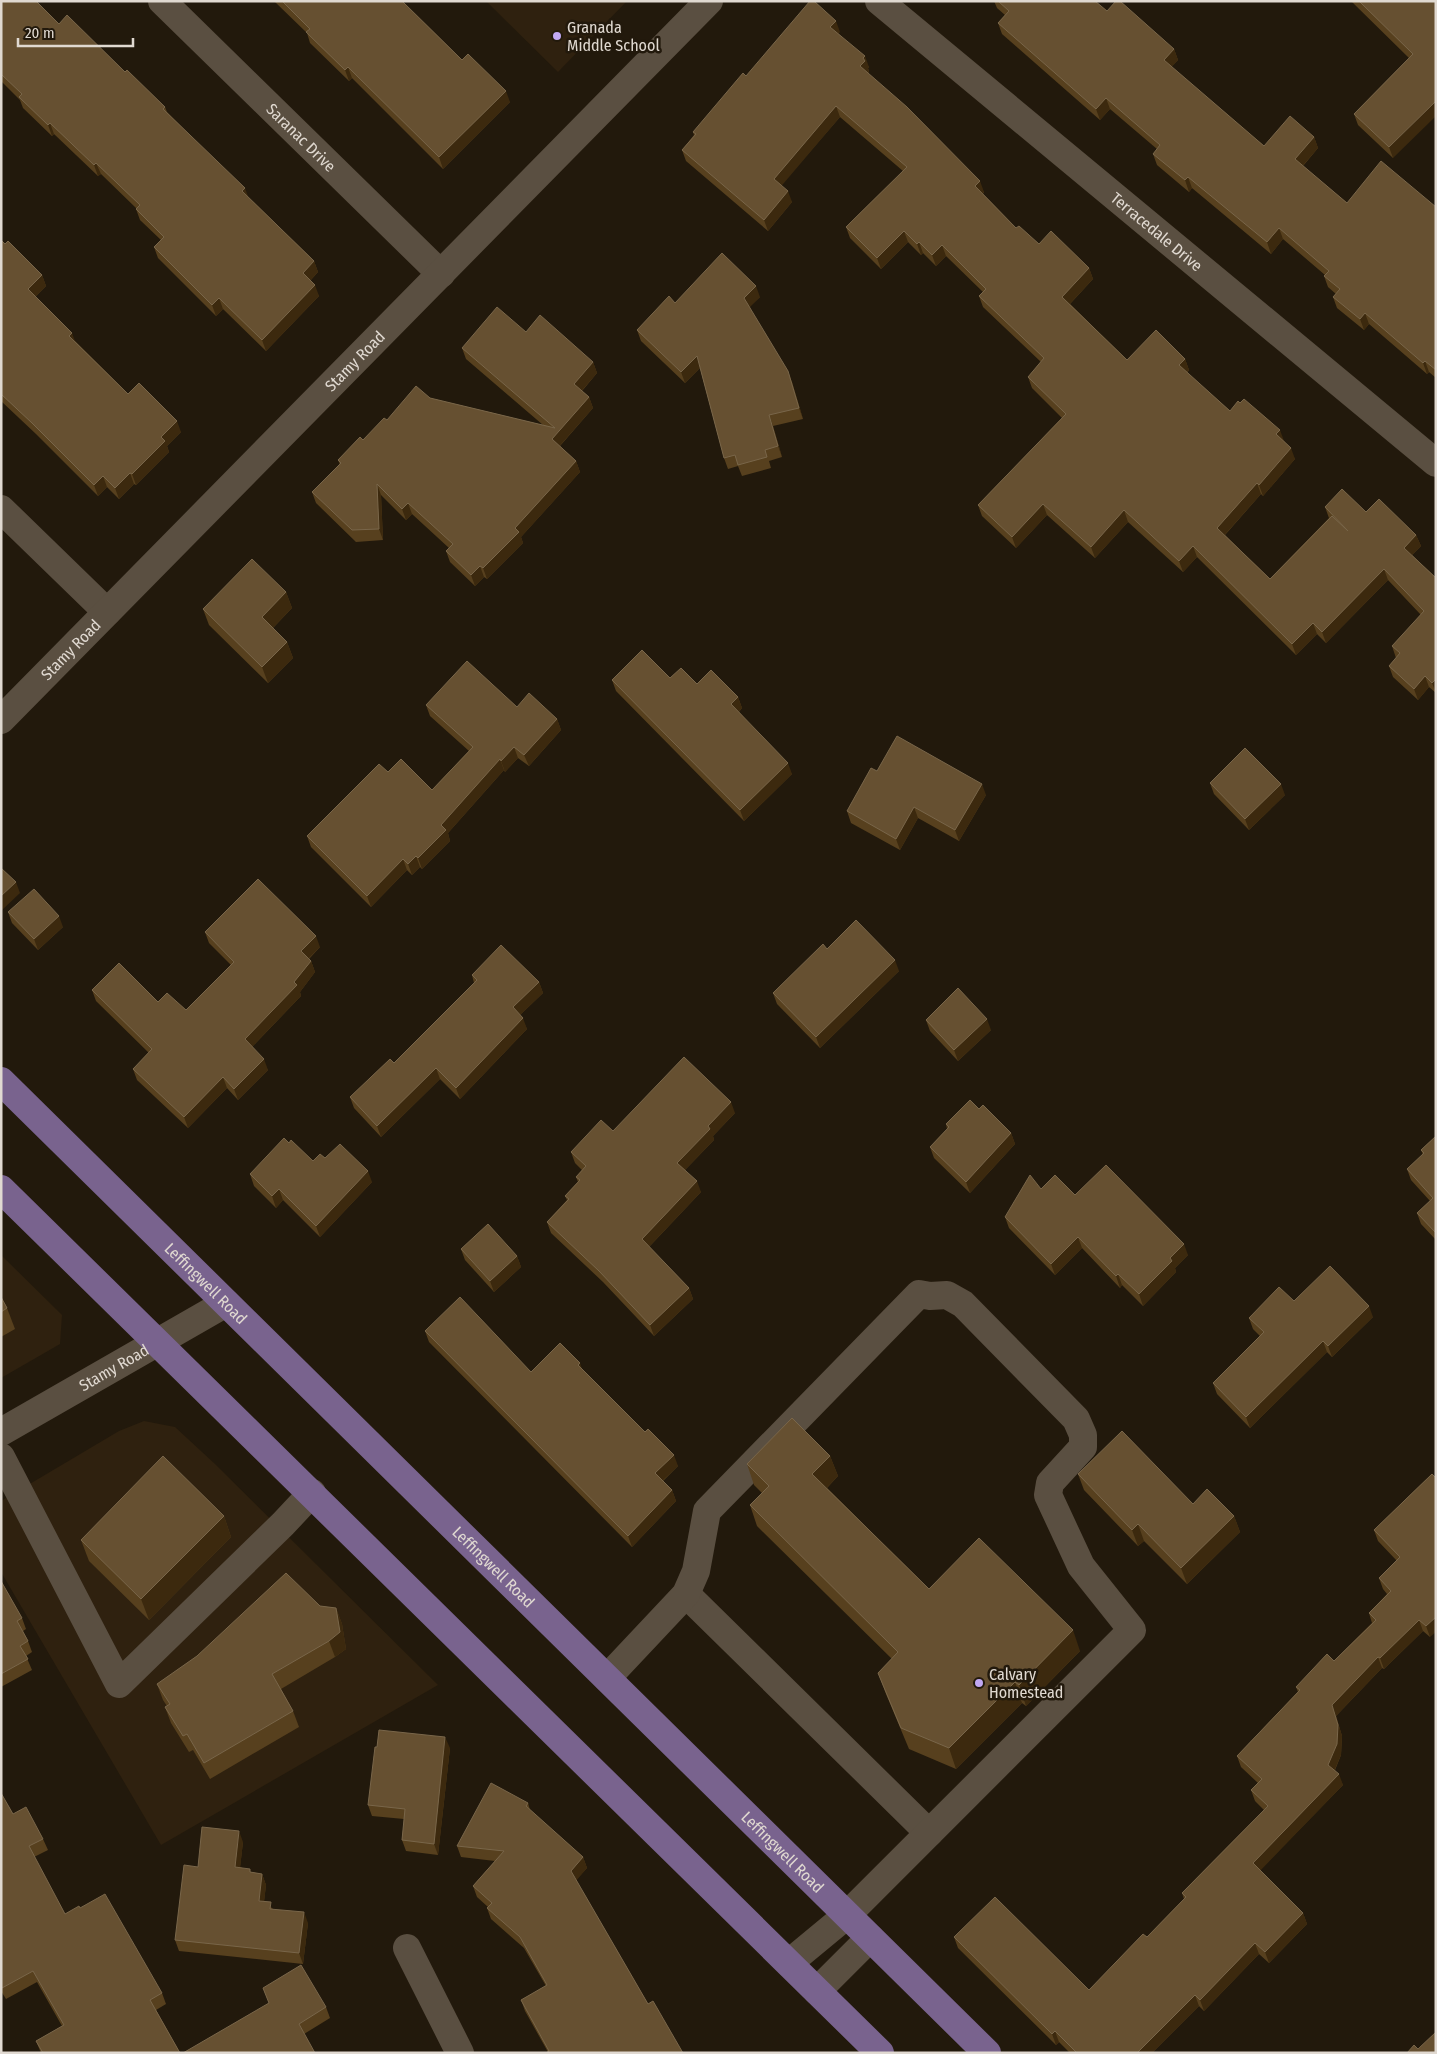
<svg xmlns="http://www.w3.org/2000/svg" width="1437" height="2054" font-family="'Fira Sans Condensed',sans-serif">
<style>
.built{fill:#2f210f}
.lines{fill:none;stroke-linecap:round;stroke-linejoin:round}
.minor{stroke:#5a4f41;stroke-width:28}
.major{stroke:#79638e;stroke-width:28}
.wall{fill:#57401e}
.shaded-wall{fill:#3c290e}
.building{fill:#665031;stroke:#79664a}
.poi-dot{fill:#c1a8f3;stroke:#22190c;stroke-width:2}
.labels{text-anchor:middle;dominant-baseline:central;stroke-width:5;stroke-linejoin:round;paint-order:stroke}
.poi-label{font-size:16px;fill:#e0d9d1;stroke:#22190c;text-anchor:start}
.street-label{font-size:16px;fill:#e0d9d1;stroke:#22190c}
</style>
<rect width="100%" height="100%" fill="#22190c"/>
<g class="built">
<polygon points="486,1 627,1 558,72"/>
<polygon points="1,1255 62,1315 60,1344 1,1378"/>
<polygon points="144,1421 175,1427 215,1464 438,1685 161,1845 1,1572 1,1501 119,1431"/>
</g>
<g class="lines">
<g class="minor">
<path id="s1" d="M 162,1 L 441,274"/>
<path id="s2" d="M 879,1 L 1436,463"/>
<polyline points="1,509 107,612"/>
<path id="s3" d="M 1,720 L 709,1"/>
<path id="s4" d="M 1,1432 L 226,1303"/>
<polyline points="1,1457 119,1684 283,1524 312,1493"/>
<polyline points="686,1594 929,1833"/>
<polyline points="607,1678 686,1594 696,1571 707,1511 919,1294 930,1296 947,1295 963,1304 1076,1419 1083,1435 1083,1447 1050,1483 1048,1495 1081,1566 1132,1630 847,1915 789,1963"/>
<polyline points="407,1948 460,2053"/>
<polyline points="817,1991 870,1938"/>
</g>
<g class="major">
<path id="s5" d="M 1,1081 L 987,2053"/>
<polyline points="1,1189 880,2053"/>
</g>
</g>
<g class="wall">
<polygon points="1,1 59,24 125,72 165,107 167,112 247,196 314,261 318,272 310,281 319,296 266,351 223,309 216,316 158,258 154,247 161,240 140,220 136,209 136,208 101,174 98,176 54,134 52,136 23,108 20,100 1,81"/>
<polygon points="274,1 403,1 404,3 462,60 510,102 443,169 352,78 349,81 310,43 307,33"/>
<polygon points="994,1 1095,1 1107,11 1174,49 1178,60 1171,67 1264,146 1314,137 1318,148 1303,166 1347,203 1436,207 1436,378 1429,372 1427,374 1369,324 1364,330 1337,308 1333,297 1336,294 1328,287 1324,276 1325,275 1283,239 1271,254 1192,188 1189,192 1157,165 1153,154 1157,149 1110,109 1100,120 1002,34 998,23 1005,15 997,8"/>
<polygon points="1351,1 1436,1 1393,158 1358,125 1354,114 1409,58"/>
<polygon points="840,32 838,33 869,67 868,68 869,72 868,73 984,192 983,194 1016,228 1039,244 1089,268 1093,279 1070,304 1127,360 1185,359 1189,370 1187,373 1230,411 1284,441 1295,459 1263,496 1261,494 1225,535 1270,579 1329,518 1325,507 1366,512 1416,535 1421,546 1412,555 1436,578 1436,693 1429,687 1418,700 1393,677 1389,666 1396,658 1392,646 1421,615 1388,580 1326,643 1317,634 1296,655 1197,557 1183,572 1128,522 1095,558 1047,515 1016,548 982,516 978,505 1062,418 1032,388 1028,377 1041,362 983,307 979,296 983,292 946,256 936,266 923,253 921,255 908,242 881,269 850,238 846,227 903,171 840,117 781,185 792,202 768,231 686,161 682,150 694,135 693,132 746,76"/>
<polygon points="1,240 42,275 46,286 35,297 75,341 128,394 181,432 167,446 169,452 136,485 134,484 119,499 107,487 98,496 36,434 1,401"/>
<polygon points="760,297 749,307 792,382 803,419 773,426 782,457 769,461 771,468 742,476 738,466 728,469 724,458 700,368 685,383 641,341 637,330 675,303"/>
<polygon points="526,332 593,362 597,373 582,391 589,397 593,408 560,446 576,461 580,472 521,537 523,543 487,579 484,577 475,586 450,562 446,551 449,548 412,514 406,520 381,495 383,540 356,542 316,503 312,492 340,465 338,460 387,420 430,398 543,425 466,359 462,348"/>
<polygon points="286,592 292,608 273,628 287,642 293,658 268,683 209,625 203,609"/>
<polygon points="670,678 697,684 738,697 742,708 739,712 792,774 744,821 616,691 612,680"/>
<polygon points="426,705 517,707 557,719 561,730 529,766 518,758 505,772 504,770 448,833 450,841 422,869 420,867 412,875 407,870 371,907 311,847 307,836 388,772 432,790 469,751 430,716"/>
<polygon points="877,771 986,795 959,841 918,818 900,850 851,823 847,811"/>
<polygon points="1210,783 1285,795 1249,830 1214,794"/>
<polygon points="8,912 63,927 38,950 12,923"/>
<polygon points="205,932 320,947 309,959 311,961 315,972 300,992 301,996 252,1047 268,1070 238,1100 227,1088 188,1128 137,1080 133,1069 149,1053 96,1001 92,990 158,1002 186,1010 231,965 209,943"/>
<polygon points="827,949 899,971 820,1048 777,1004 773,993"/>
<polygon points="472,975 539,982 543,993 520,1015 527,1029 460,1099 440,1079 381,1137 354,1108 350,1097 394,1063 474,983"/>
<polygon points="926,1020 991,1030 958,1061 930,1031"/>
<polygon points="979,1109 1011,1133 1015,1144 970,1193 934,1158 930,1147 947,1129 946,1124"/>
<polygon points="735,1113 713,1136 714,1140 685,1170 701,1192 649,1247 689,1288 693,1299 654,1336 603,1282 551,1233 547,1222 567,1200 565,1196 578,1182 576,1177 582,1170 575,1163 571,1152 613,1131"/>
<polygon points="1436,1136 1436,1240 1421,1224 1417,1213 1430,1201 1411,1180 1407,1169 1423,1155 1421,1150"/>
<polygon points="289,1143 313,1161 325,1158 372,1182 320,1237 283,1200 276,1208 254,1186 250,1174"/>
<polygon points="1041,1189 1075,1195 1188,1255 1175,1268 1176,1272 1143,1306 1122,1285 1120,1288 1082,1248 1055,1275 1009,1228 1005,1217"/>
<polygon points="461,1249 517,1256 521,1267 494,1292 465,1260"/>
<polygon points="1,1297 7,1308 15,1329 1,1337"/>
<polygon points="1294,1301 1373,1317 1332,1357 1327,1352 1250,1428 1217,1394 1213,1383 1260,1336 1253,1329 1249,1318"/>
<polygon points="425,1331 531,1372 583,1370 678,1466 663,1481 672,1490 676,1501 632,1547 429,1342"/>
<polygon points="830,1456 838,1476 827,1488 929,1589 1080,1651 1026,1706 1022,1703 956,1769 909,1749 886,1694 878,1673 892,1659 757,1526 750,1505 762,1493 754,1485 747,1464"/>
<polygon points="1078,1474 1193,1504 1234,1516 1240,1532 1187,1584 1144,1541 1138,1546 1084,1490"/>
<polygon points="1432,1474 1430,1637 1423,1631 1384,1669 1382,1668 1336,1716 1342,1736 1341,1755 1335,1770 1343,1785 1260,1870 1303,1913 1307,1924 1269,1963 1259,1954 1204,2011 1199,2006 1152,2053 1070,2053 1059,2042 1056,2045 958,1948 954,1937 1089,1990 1147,1937 1184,1899 1182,1893 1264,1810 1255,1801 1251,1790 1258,1783 1241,1767 1237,1756 1298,1692 1296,1687 1334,1661 1372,1623 1369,1613 1387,1594 1383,1589 1379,1578 1397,1561 1378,1541 1374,1530"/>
<polygon points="224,1516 231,1537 149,1620 89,1561 81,1540"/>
<polygon points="1,1581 22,1618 26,1629 23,1631 28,1641 32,1652 26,1656 32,1670 1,1687"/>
<polygon points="320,1606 336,1608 342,1624 346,1649 335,1657 281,1689 293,1711 299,1727 210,1779 193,1750 189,1752 171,1723 165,1707 167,1706 163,1700 157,1684"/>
<polygon points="450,1748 438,1855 406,1851 402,1840 404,1819 372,1816 368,1805"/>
<polygon points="1,1793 13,1814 43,1839 48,1850 34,1857 65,1914 80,1908 162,1993 166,2004 156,2010 180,2053 41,2053 36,2041 62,2026 37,1982 6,1999 1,1991"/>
<polygon points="528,1803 530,1810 583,1857 587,1868 576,1880 648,2004 548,2052 525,2011 521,2000 546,1986 524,1948 491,1919 487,1908 488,1907 477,1897 473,1886 495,1861 461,1857 457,1846"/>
<polygon points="243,1842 240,1867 251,1872 262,1874 266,1885 264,1901 273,1909 308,1923 303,1964 179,1951 175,1940 198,1867"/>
<polygon points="263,1988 326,2007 330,2018 304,2034 269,2003"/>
</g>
<g class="shaded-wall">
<polygon points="836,21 840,32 835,38 830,27"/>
<polygon points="1174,49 1178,60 1168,71 1164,60"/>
<polygon points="865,56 869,67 868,68 869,72 864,77 860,66 863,58"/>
<polygon points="348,67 352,78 349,81 345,70"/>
<polygon points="506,91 510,102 443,169 439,157"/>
<polygon points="1106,98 1110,109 1100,120 1096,109"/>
<polygon points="1436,101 1436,116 1393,158 1389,147"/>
<polygon points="836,106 840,117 778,190 774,179"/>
<polygon points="50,123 54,134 52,136 48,125"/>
<polygon points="1314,137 1318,148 1299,170 1295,159"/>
<polygon points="96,163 101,174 98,176 94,165"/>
<polygon points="1188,177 1192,188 1189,192 1185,180"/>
<polygon points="980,181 984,192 979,197 975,186"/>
<polygon points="245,188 249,199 242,191"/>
<polygon points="788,191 792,202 768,231 764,220"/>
<polygon points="1279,228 1283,239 1271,254 1267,242"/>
<polygon points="904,231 908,242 881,269 877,258"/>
<polygon points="919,242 923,253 921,255 917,244"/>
<polygon points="942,245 946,256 936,266 932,255"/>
<polygon points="314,261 318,272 307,284 303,273"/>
<polygon points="1089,268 1093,279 1066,308 1062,297"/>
<polygon points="42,275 46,286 32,300 28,289"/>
<polygon points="315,285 319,296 266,351 262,340"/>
<polygon points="756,286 760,297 748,309 744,298"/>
<polygon points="219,298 223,309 216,316 212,305"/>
<polygon points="1365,313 1369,324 1364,330 1360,319"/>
<polygon points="72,333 76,344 69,336"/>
<polygon points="697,356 701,367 685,383 681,372"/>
<polygon points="1185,359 1189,370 1183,376 1179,365"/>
<polygon points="1425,361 1429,372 1427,374 1423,363"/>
<polygon points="593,362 597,373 578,395 574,384"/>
<polygon points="788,371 792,382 803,419 799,408"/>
<polygon points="589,397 593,408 556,450 552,439"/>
<polygon points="769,415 773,426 782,457 778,446"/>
<polygon points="177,421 181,432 167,446 169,452 136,485 132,474 161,437"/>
<polygon points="1280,430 1284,441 1280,445 1276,434"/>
<polygon points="1291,448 1295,459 1263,496 1259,485"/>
<polygon points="576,461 580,472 521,537 523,543 487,579 483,568 515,528"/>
<polygon points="130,473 134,484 119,499 115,488"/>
<polygon points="103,476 107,487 98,496 94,485"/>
<polygon points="1257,483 1261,494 1221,539 1217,528"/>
<polygon points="377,484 381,495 383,540 379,529"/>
<polygon points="408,503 412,514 406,520 402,509"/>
<polygon points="1043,504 1047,515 1016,548 1012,537"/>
<polygon points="1124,510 1128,522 1095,558 1091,547"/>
<polygon points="1416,535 1421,546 1408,559 1404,548"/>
<polygon points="1193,546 1197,557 1183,572 1179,561"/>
<polygon points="480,566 484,577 475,586 471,575"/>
<polygon points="1384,569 1388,580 1326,643 1322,632"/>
<polygon points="286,592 292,608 268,633 262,617"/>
<polygon points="1313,623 1317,634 1296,655 1292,644"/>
<polygon points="287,642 293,658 268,683 262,667"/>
<polygon points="1425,676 1429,687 1418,700 1414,689"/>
<polygon points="1436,679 1436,693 1432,683"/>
<polygon points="738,697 742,708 735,716 731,704"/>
<polygon points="557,719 561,730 529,766 524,755"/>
<polygon points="514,747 518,758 505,772 501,761"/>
<polygon points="500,759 504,770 448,833 450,841 422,869 418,858 441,825"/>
<polygon points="788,763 792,774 744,821 740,810"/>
<polygon points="982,784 986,795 959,841 955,830"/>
<polygon points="1281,784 1285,795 1249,830 1245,819"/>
<polygon points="914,807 918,818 900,850 896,839"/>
<polygon points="416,856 420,867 412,875 408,864"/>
<polygon points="403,859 407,870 371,907 367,896"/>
<polygon points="16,882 20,893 1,911 1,896"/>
<polygon points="59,916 63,927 38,950 34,939"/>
<polygon points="316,936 320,947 305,962 301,951"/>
<polygon points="895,960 899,971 820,1048 816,1037"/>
<polygon points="311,961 315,972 300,992 301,996 249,1050 245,1039 294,982"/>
<polygon points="539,982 543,993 517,1018 513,1007"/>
<polygon points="523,1018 527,1029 460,1099 456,1088"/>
<polygon points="987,1019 991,1030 958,1061 954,1050"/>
<polygon points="264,1059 268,1070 238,1100 234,1089"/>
<polygon points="436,1068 440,1079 381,1137 377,1126"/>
<polygon points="223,1077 227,1088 188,1128 184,1117"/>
<polygon points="731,1102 735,1113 713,1136 714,1140 681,1174 677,1163 708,1126"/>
<polygon points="1011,1133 1015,1144 970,1193 966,1182"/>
<polygon points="368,1171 372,1182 320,1237 316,1226"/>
<polygon points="697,1181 701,1192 646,1250 642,1239"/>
<polygon points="279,1189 283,1200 276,1208 272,1196"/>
<polygon points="1078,1237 1082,1248 1055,1275 1051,1264"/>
<polygon points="1184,1244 1188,1255 1175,1268 1176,1272 1143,1306 1139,1294 1170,1258"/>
<polygon points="517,1256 521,1267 494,1292 490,1281"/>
<polygon points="1118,1274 1122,1285 1120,1288 1116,1276"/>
<polygon points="689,1288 693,1299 654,1336 650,1325"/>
<polygon points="1369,1306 1373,1317 1332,1357 1328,1346"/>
<polygon points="1323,1341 1327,1352 1250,1428 1246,1417"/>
<polygon points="580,1363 584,1374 578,1365"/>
<polygon points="674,1455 678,1466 659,1484 655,1473"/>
<polygon points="830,1456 838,1476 820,1495 812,1474"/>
<polygon points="672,1490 676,1501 632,1547 628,1536"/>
<polygon points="224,1516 231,1537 149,1620 141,1599"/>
<polygon points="1234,1516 1240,1532 1187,1584 1181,1568"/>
<polygon points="1138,1524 1144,1541 1138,1546 1132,1530"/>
<polygon points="336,1608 342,1624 346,1649 335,1657 329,1641"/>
<polygon points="1436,1617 1436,1632 1430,1637 1426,1626"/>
<polygon points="1419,1620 1423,1631 1384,1669 1380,1658"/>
<polygon points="1073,1630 1080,1651 1026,1706 1019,1685"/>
<polygon points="1378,1657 1382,1668 1336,1716 1342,1736 1341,1755 1332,1776 1328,1765 1332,1705"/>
<polygon points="1015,1682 1022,1703 956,1769 949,1748"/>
<polygon points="445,1737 450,1748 438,1855 434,1844"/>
<polygon points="1339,1774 1343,1785 1257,1874 1253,1863"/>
<polygon points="239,1831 243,1842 239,1878 235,1867"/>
<polygon points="583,1857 587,1868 575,1882 571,1871"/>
<polygon points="262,1874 266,1885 263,1912 259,1901"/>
<polygon points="304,1912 308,1923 303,1964 299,1953"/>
<polygon points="1303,1913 1307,1924 1269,1963 1265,1952"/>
<polygon points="1255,1943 1259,1954 1204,2011 1200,2000"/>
<polygon points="1195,1995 1199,2006 1152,2053 1137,2053"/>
<polygon points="1055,2031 1059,2042 1056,2045 1052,2034"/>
</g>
<g class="building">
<polygon points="1,1 36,1 59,24 67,15 125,72 127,70 165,107 163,109 245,188 242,191 314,261 303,273 315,285 262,340 219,298 212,305 154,247 164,237 136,209 140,205 96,163 94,165 50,123 48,125 19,97 22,94 1,74"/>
<polygon points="282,1 402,1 462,60 468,54 506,91 439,157 348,67 345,70 306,32 310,29"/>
<polygon points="810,1 814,1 836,21 830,27 865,56 863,58 865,61 860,66 907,107 980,181 975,186 1016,228 1019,226 1039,244 1051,231 1089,268 1062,297 1127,360 1156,330 1185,359 1179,365 1230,411 1238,401 1240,403 1244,399 1280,430 1276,434 1291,448 1259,485 1257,483 1217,528 1270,579 1332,516 1348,531 1325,507 1342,489 1366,512 1379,499 1416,535 1404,548 1436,578 1436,679 1432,683 1425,676 1414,689 1389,666 1400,653 1392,646 1424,611 1384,569 1322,632 1313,623 1292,644 1193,546 1179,561 1124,510 1091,547 1043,504 1012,537 978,505 1066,414 1028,377 1044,358 979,296 986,289 942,245 932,255 919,242 917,244 904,231 877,258 846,227 907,167 836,106 774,179 788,191 764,220 682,150 696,134 693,132 743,73 746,76"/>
<polygon points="998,1 1095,1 1107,11 1116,1 1120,1 1174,49 1164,60 1264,146 1290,116 1314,137 1295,159 1347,203 1381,161 1436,207 1436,370 1425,361 1423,363 1365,313 1360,319 1333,297 1340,289 1324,276 1329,271 1279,228 1267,242 1188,177 1185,180 1153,154 1160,145 1106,98 1096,109 998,23 1009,11"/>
<polygon points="1359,1 1436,1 1436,101 1389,147 1354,114 1413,54"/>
<polygon points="1,240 5,244 8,241 42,275 28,289 72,333 69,336 128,394 139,383 177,421 161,437 165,441 132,474 130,473 115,488 103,476 94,485 32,423 1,394"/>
<polygon points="722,253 756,286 744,298 788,371 799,408 769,415 778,446 765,450 767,457 738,465 735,455 724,458 697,356 681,372 637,330 669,296 675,303"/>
<polygon points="497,307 526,332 540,315 593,362 574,384 589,397 552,439 576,461 515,528 519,532 483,568 480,566 471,575 446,551 453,544 408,503 402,509 377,484 379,529 352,530 312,492 341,463 338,460 360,437 363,440 384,418 387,420 416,386 430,398 555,428 462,348"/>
<polygon points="252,559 286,592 262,617 287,642 262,667 203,609"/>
<polygon points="642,650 670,678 681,668 697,684 711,670 738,697 731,704 788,763 740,810 612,680"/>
<polygon points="467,661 517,707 529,693 557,719 524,755 514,747 501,761 500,759 441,825 446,830 418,858 416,856 408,864 403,859 367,896 307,836 379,764 388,772 401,759 432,790 473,747 426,705"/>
<polygon points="897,736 982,784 955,830 914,807 896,839 847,811 871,768 877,771"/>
<polygon points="1245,748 1281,784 1245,819 1210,783"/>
<polygon points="1,868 16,882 1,896"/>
<polygon points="258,879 316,936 301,951 311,961 294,982 297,985 245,1039 264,1059 234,1089 223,1077 184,1117 133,1069 152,1049 92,990 119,963 158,1002 167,993 186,1010 234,962 205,932"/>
<polygon points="34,889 59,916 34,939 8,912"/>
<polygon points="856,920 895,960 816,1037 773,993 823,944 827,949"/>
<polygon points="501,945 539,982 513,1007 523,1018 456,1088 436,1068 377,1126 350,1097 390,1059 394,1063 477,980 472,975"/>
<polygon points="958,988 987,1019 954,1050 926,1020"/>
<polygon points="684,1057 731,1102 708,1126 710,1129 677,1163 697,1181 642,1239 689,1288 650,1325 599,1271 547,1222 569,1199 565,1196 580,1180 576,1177 586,1166 571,1152 601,1120 613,1131"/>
<polygon points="970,1100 979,1109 983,1105 1011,1133 966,1182 930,1147 949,1127 946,1124"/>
<polygon points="1436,1136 1436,1233 1417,1213 1433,1198 1407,1169 1424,1153 1421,1150"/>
<polygon points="284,1138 289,1143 291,1140 313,1161 320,1154 325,1158 340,1144 368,1171 316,1226 279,1189 272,1196 250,1174"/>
<polygon points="1106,1165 1184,1244 1170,1258 1172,1261 1139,1294 1118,1274 1116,1276 1078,1237 1051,1264 1005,1217 1030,1175 1041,1189 1055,1175 1075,1195"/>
<polygon points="488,1224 517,1256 490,1281 461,1249"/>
<polygon points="1330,1266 1369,1306 1328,1346 1323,1341 1246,1417 1213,1383 1264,1332 1249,1318 1279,1287 1294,1301"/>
<polygon points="1,1297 7,1308 1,1312"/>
<polygon points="460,1297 531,1372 560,1343 580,1363 578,1365 645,1432 648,1429 674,1455 655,1473 672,1490 628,1536 425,1331"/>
<polygon points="792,1418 830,1456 812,1474 929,1589 979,1538 1073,1630 1019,1685 1015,1682 949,1748 901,1728 878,1673 898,1652 750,1505 769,1486 747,1464"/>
<polygon points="1122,1431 1193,1504 1207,1489 1234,1516 1181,1568 1138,1524 1132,1530 1078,1474"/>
<polygon points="163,1456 224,1516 141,1599 81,1540"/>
<polygon points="1432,1474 1436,1478 1436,1617 1426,1626 1419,1620 1380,1658 1378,1657 1332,1705 1338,1725 1337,1744 1328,1765 1339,1774 1253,1863 1303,1913 1265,1952 1255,1943 1200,2000 1195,1995 1137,2053 1077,2053 1055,2031 1052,2034 954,1937 995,1897 1089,1990 1143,1934 1147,1937 1186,1897 1182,1893 1268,1806 1251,1790 1262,1779 1237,1756 1300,1690 1296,1687 1327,1654 1334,1661 1376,1620 1369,1613 1391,1591 1379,1578 1400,1557 1374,1530"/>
<polygon points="286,1573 320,1606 336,1608 340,1632 329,1641 272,1674 293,1711 204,1763 187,1734 183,1736 165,1707 170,1704 157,1684 197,1656"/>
<polygon points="1,1581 22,1618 17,1621 28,1641 20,1646 28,1659 1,1674"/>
<polygon points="379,1730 445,1737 434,1844 402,1840 405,1809 368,1805 375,1747 377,1747"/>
<polygon points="491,1783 528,1803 526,1806 583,1857 571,1871 648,2004 653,2001 683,2053 546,2053 549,2051 521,2000 547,1985 520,1937 487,1908 492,1903 473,1886 504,1851 457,1846"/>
<polygon points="1,1793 13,1814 26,1807 43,1839 29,1846 65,1914 79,1906 80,1908 105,1894 162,1993 150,2000 180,2053 43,2053 36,2041 64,2025 33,1971 2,1988 1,1987"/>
<polygon points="202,1827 239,1831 235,1867 250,1869 250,1872 262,1874 259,1901 271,1902 270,1909 304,1912 299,1953 175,1940 184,1865 198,1867"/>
<polygon points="301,1965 326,2007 299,2024 315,2053 183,2053 269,2003 263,1988"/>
<polygon points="1436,2032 1436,2053 1407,2053 1414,2045 1418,2049"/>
</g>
<g class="poi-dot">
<circle cx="557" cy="36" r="5"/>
<circle cx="979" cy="1683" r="5"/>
</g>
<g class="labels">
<g class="poi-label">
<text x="567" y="27">Granada<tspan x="567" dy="18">Middle School</tspan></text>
<text x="989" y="1674">Calvary<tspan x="989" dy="18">Homestead</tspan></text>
</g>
<g class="street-label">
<text stroke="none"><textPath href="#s1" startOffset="195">Saranac Drive</textPath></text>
<text stroke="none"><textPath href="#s2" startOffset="361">Terracedale Drive</textPath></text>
<text stroke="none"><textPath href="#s3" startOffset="504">Stamy Road</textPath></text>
<text stroke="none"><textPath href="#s3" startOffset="99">Stamy Road</textPath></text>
<text stroke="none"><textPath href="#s5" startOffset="288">Leffingwell Road</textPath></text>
<text stroke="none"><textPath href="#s4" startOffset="130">Stamy Road</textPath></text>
<text stroke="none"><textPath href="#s5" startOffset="692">Leffingwell Road</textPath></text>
<text stroke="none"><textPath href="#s5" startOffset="1098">Leffingwell Road</textPath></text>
</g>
</g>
<rect width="1437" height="2054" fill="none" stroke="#e0d9d1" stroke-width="5"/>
<path d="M18 38v8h115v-8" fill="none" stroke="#e0d9d1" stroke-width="2.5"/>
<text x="25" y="38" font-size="15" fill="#e0d9d1" stroke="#22190c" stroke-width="4" paint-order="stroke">20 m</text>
</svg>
